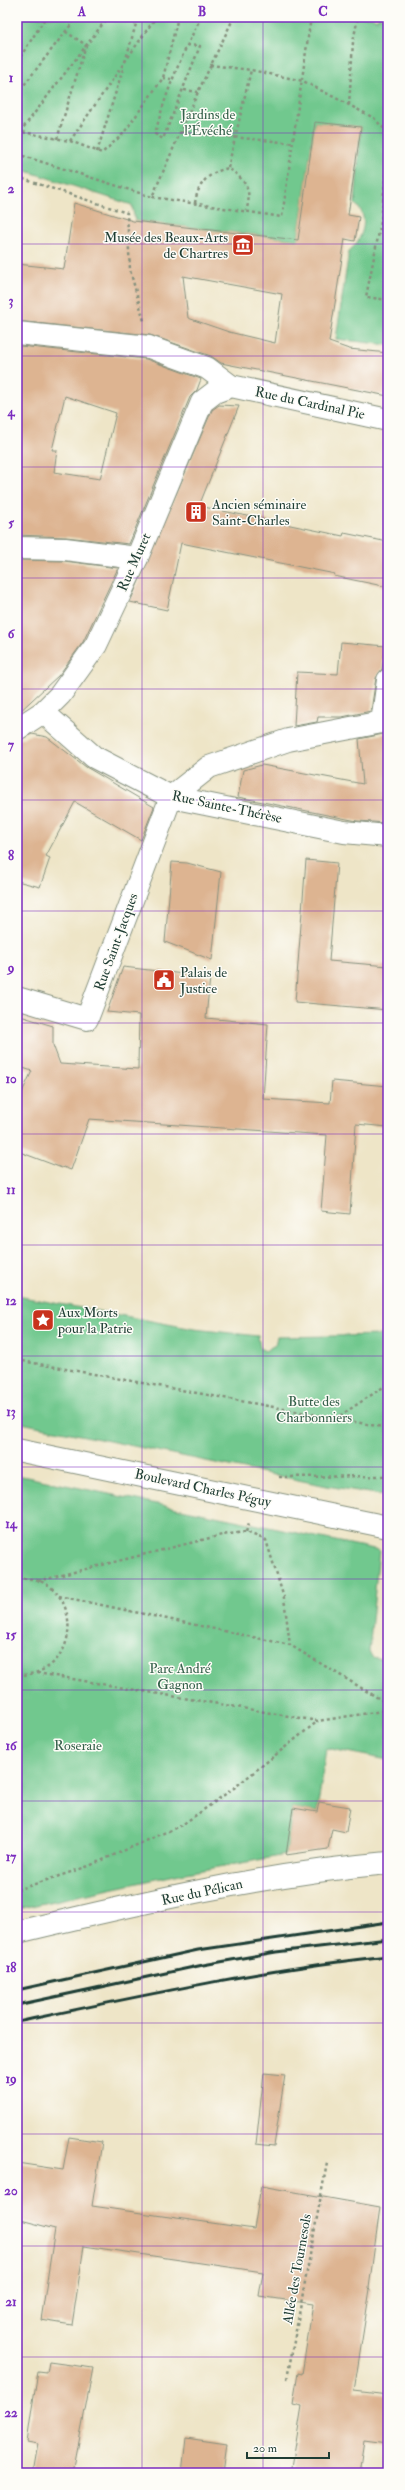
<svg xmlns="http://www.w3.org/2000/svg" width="405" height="2490" font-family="'IM FELL Double Pica',serif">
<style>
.green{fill:#71c88e;stroke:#488261}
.building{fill:#ddb491;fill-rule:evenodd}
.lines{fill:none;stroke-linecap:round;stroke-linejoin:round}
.street-casing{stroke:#86917e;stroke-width:24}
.secondary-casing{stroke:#86917e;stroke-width:24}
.path{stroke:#86917e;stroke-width:2.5;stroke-dasharray:3 3;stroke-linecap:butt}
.street{stroke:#fff;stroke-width:22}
.secondary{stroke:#fff;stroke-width:22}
.rail{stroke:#1f3d34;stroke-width:3}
.grid{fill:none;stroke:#7b2cbf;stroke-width:1;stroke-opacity:0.55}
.labels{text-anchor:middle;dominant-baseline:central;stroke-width:3;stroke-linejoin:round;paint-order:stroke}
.park-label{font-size:14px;fill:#34604a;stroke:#fdfcf7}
.poi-label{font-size:14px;fill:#1f3d34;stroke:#fdfcf7;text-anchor:start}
.street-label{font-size:14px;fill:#1f3d34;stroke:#fdfcf7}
.neatline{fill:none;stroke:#7b2cbf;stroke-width:1.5}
.grid-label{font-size:13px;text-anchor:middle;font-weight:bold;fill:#7b2cbf}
</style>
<rect width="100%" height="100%" fill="#fdfcf7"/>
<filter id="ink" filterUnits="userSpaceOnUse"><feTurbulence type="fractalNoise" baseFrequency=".025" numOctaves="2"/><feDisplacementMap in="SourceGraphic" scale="8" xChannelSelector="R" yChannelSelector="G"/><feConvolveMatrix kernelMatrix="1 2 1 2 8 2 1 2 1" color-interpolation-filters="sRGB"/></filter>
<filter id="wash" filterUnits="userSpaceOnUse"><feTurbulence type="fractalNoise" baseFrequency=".012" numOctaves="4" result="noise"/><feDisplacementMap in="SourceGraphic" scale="16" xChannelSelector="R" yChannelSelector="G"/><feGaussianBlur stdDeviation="0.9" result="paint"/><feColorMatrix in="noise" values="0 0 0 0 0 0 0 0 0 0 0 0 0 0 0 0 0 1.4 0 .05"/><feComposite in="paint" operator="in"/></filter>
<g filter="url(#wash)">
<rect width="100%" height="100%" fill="#eee5c7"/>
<g class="green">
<path d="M 17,17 L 372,17 L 377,20 L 378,17 L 388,17 L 388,345 L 336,339 L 349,251 C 362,241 371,216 355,204 L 361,127 L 315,122 L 298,240 L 135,221 L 132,205 L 17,168 Z"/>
<polygon points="17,1296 194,1329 258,1336 260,1348 265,1351 275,1345 277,1337 388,1335 388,1496 327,1486 17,1422"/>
<polygon points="17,1475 379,1550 369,1651 372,1657 388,1660 388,1760 326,1748 317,1812 293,1808 286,1855 180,1874 17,1909"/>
</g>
<g id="blocks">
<g class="building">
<path d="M 315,122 L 361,127 L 348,215 L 359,217 L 355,241 L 345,239 L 329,342 L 349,349 L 388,353 L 388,396 L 221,363 L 211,356 L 150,335 L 17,321 L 17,264 L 64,269 L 74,203 L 133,221 L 298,240 ZM 183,276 L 282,294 L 275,343 L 229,332 L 188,318 Z"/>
<path d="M 20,346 L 146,359 L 201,379 L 197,390 L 190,397 L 129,544 L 66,537 L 17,535 L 17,363 ZM 65,396 L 116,413 L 100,479 L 54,472 L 57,450 L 52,450 Z"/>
<polygon points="219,405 239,406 199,506 343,536 344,533 388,542 388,587 334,576 335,574 181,543 167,610 130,602 212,410"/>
<polygon points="17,560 64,561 118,568 83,642 59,675 17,714"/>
<polygon points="341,642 386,646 382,669 376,678 371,711 342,717 318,717 317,722 294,726 297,672 338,674"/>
<polygon points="388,733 388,823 357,821 238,797 243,770 262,765 363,784 359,739"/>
<polygon points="32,734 47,737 86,767 154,807 141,840 75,802 46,856 50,858 40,887 17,881 17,741"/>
<polygon points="306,860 337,863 329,961 388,966 388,1010 295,1002"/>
<polygon points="172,862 187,863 221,872 212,960 165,942"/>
<polygon points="123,967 210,977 206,1018 268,1024 263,1099 330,1103 332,1081 388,1086 388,1127 356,1124 350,1214 321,1211 327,1135 89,1119 71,1170 63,1167 62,1168 17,1151 17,1103 32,1071 17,1066 17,1015 53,1026 53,1045 60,1064 138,1069 139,1015 107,1012"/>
<polygon points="319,1802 350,1807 346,1832 332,1829 328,1849 286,1855 293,1808 317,1812"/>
<polygon points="264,2073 285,2075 274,2146 256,2144"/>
<polygon points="69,2137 102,2142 92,2206 254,2229 261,2186 380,2207 369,2288 370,2289 354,2391 388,2395 388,2443 365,2440 360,2473 291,2473 302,2406 293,2404 298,2373 302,2374 313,2304 259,2296 263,2272 84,2246 72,2325 41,2320 55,2229 17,2219 17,2163 63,2170"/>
<polygon points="49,2362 93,2368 73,2473 33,2473 38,2444 27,2442 32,2407 38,2372 47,2373"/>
<polygon points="186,2438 227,2444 223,2473 182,2473"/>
</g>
</g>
</g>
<g filter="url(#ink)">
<use href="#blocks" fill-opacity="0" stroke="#86917e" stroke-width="1"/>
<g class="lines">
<g class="street-casing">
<g id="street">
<polyline points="17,333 149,347 207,368 231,386 388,420"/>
<polyline points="17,548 65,549 137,558"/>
<polyline points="43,712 94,757 171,797 344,832 388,836"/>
<polyline points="17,729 43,712 60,695 96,645 137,558 202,402 215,392 231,386"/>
<polyline points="17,998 87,1019 171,797 209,767 288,740 382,722 388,680"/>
<path d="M 17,1932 C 139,1903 263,1874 388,1863"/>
</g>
</g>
<g class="secondary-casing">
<polyline id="secondary" points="17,1450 388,1527"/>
</g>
<g class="path">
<polyline points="234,17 198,92 152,197 282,217 311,17"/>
<path d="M 187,45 L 200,46 L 163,139 L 155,134 C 166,91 181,57 201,17"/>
<polyline points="17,62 46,17"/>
<polyline points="125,62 138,17"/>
<polyline points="210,65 251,70 303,81 374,118 385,130 388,143"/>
<polyline points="163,78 171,79"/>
<polyline points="184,90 198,92"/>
<polyline points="17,94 77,17"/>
<polyline points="349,105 353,42 358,17"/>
<polyline points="17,131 70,141 102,153 123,134 163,78 178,17"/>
<polyline points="20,132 108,17"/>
<polyline points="181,132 293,143"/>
<polyline points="57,139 86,45 66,32"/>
<polyline points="70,141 156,17"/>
<polyline points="388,150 381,222 388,223"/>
<polyline points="97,152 123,69"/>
<polyline points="17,154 152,197"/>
<polyline points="228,168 251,70"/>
<polyline points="17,177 127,213 130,270 144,321"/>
<path d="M 195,203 C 198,183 208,173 228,168 C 245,179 253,191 246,211"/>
<polyline points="381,222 366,297 388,300"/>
<polyline points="17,1360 388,1428"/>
<polyline points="335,1419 388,1384"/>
<polyline points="279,1477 388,1476"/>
<polyline points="246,1532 249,1523"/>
<path d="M 17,1579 C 81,1570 90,1676 17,1675"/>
<polyline points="38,1581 222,1535 246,1532 266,1540 284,1598 290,1645"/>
<polyline points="59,1596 290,1645 388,1704"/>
<polyline points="37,1673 318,1721 388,1710"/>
<polyline points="17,1890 89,1866 182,1825 234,1788 318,1721"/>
<polyline points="287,2379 327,2163"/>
</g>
<use href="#street" class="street"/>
<use href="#secondary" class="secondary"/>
<g class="rail">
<polyline points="17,1990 198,1950 388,1922"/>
<polyline points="17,2005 203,1965 276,1952 388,1939"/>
<path d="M 17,2022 C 140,1996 263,1969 388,1956"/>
</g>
</g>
</g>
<path class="grid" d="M 142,17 L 142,2473M 263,17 L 263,2473M 17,133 L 388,133M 17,244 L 388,244M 17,356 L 388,356M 17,467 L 388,467M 17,578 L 388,578M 17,689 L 388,689M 17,800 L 388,800M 17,911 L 388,911M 17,1023 L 388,1023M 17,1134 L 388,1134M 17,1245 L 388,1245M 17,1356 L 388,1356M 17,1467 L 388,1467M 17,1579 L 388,1579M 17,1690 L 388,1690M 17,1801 L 388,1801M 17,1912 L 388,1912M 17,2023 L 388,2023M 17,2134 L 388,2134M 17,2246 L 388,2246M 17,2357 L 388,2357"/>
<defs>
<g id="museum-square" transform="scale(1.15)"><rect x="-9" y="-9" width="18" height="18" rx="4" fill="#c8321e" stroke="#fdfcf7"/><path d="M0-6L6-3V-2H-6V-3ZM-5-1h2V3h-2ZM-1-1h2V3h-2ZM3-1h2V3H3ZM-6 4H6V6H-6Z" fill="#fff"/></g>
<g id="building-square" transform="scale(1.15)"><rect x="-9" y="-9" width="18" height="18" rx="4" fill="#c8321e" stroke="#fdfcf7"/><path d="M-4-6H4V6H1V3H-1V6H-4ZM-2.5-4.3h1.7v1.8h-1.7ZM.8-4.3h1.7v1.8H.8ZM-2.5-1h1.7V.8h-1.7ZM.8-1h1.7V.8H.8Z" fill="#fff"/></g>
<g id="civic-square" transform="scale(1.15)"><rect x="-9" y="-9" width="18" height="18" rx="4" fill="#c8321e" stroke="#fdfcf7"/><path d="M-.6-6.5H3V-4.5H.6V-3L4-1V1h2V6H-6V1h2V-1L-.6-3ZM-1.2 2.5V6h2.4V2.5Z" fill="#fff"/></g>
<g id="sight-square" transform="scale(1.15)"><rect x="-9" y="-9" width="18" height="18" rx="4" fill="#c8321e" stroke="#fdfcf7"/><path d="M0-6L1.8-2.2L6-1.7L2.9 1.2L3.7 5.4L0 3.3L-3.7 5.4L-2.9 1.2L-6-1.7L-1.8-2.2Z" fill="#fff"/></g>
</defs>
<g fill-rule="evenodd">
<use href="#museum-square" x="243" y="245"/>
<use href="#building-square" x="196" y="512"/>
<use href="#civic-square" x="164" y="980"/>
<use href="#sight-square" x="43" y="1320"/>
</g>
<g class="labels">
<g class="park-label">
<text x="208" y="114">Jardins de<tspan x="208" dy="16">l'Évéché</tspan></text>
<text x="314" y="1401">Butte des<tspan x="314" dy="16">Charbonniers</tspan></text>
<text x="180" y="1668">Parc André<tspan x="180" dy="16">Gagnon</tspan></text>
<text x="78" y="1745">Roseraie</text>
</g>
<g class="poi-label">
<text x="228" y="237" text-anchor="end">Musée des Beaux-Arts<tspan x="228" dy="16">de Chartres</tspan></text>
<text x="212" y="504">Ancien séminaire<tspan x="212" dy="16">Saint-Charles</tspan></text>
<text x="180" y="972">Palais de<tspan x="180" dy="16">Justice</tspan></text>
<text x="58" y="1312">Aux Morts<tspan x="58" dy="16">pour la Patrie</tspan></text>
</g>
<g class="street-label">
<text transform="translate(310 403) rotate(12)">Rue du Cardinal Pie</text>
<text transform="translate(134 562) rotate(-66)">Rue Muret</text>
<text transform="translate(227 807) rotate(12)">Rue Sainte-Thérèse</text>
<text transform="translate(116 942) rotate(-70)">Rue Saint-Jacques</text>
<text transform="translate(203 1488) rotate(12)">Boulevard Charles Péguy</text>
<text transform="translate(202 1892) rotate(-12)">Rue du Pélican</text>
<text transform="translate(297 2269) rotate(-80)">Allée des Tournesols</text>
</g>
</g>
<rect width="405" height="2490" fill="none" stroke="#fdfcf7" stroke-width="44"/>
<path d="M247 2452v6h82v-6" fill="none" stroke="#1f3d34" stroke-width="2"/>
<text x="253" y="2452" font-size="12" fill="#1f3d34" stroke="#fdfcf7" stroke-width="3" paint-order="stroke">20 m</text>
<rect x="22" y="22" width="361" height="2446" class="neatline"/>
<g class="grid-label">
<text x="82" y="16">A</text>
<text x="202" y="16">B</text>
<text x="323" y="16">C</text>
<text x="11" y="82">1</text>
<text x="11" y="193">2</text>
<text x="11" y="305">3</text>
<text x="11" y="416">4</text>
<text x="11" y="527">5</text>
<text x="11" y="638">6</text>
<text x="11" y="749">7</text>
<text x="11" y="860">8</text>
<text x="11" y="972">9</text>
<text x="11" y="1083">10</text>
<text x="11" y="1194">11</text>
<text x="11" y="1305">12</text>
<text x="11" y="1416">13</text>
<text x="11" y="1528">14</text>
<text x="11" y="1639">15</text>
<text x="11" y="1750">16</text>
<text x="11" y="1861">17</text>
<text x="11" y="1972">18</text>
<text x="11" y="2083">19</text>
<text x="11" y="2195">20</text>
<text x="11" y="2306">21</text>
<text x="11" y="2417">22</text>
</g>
</svg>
